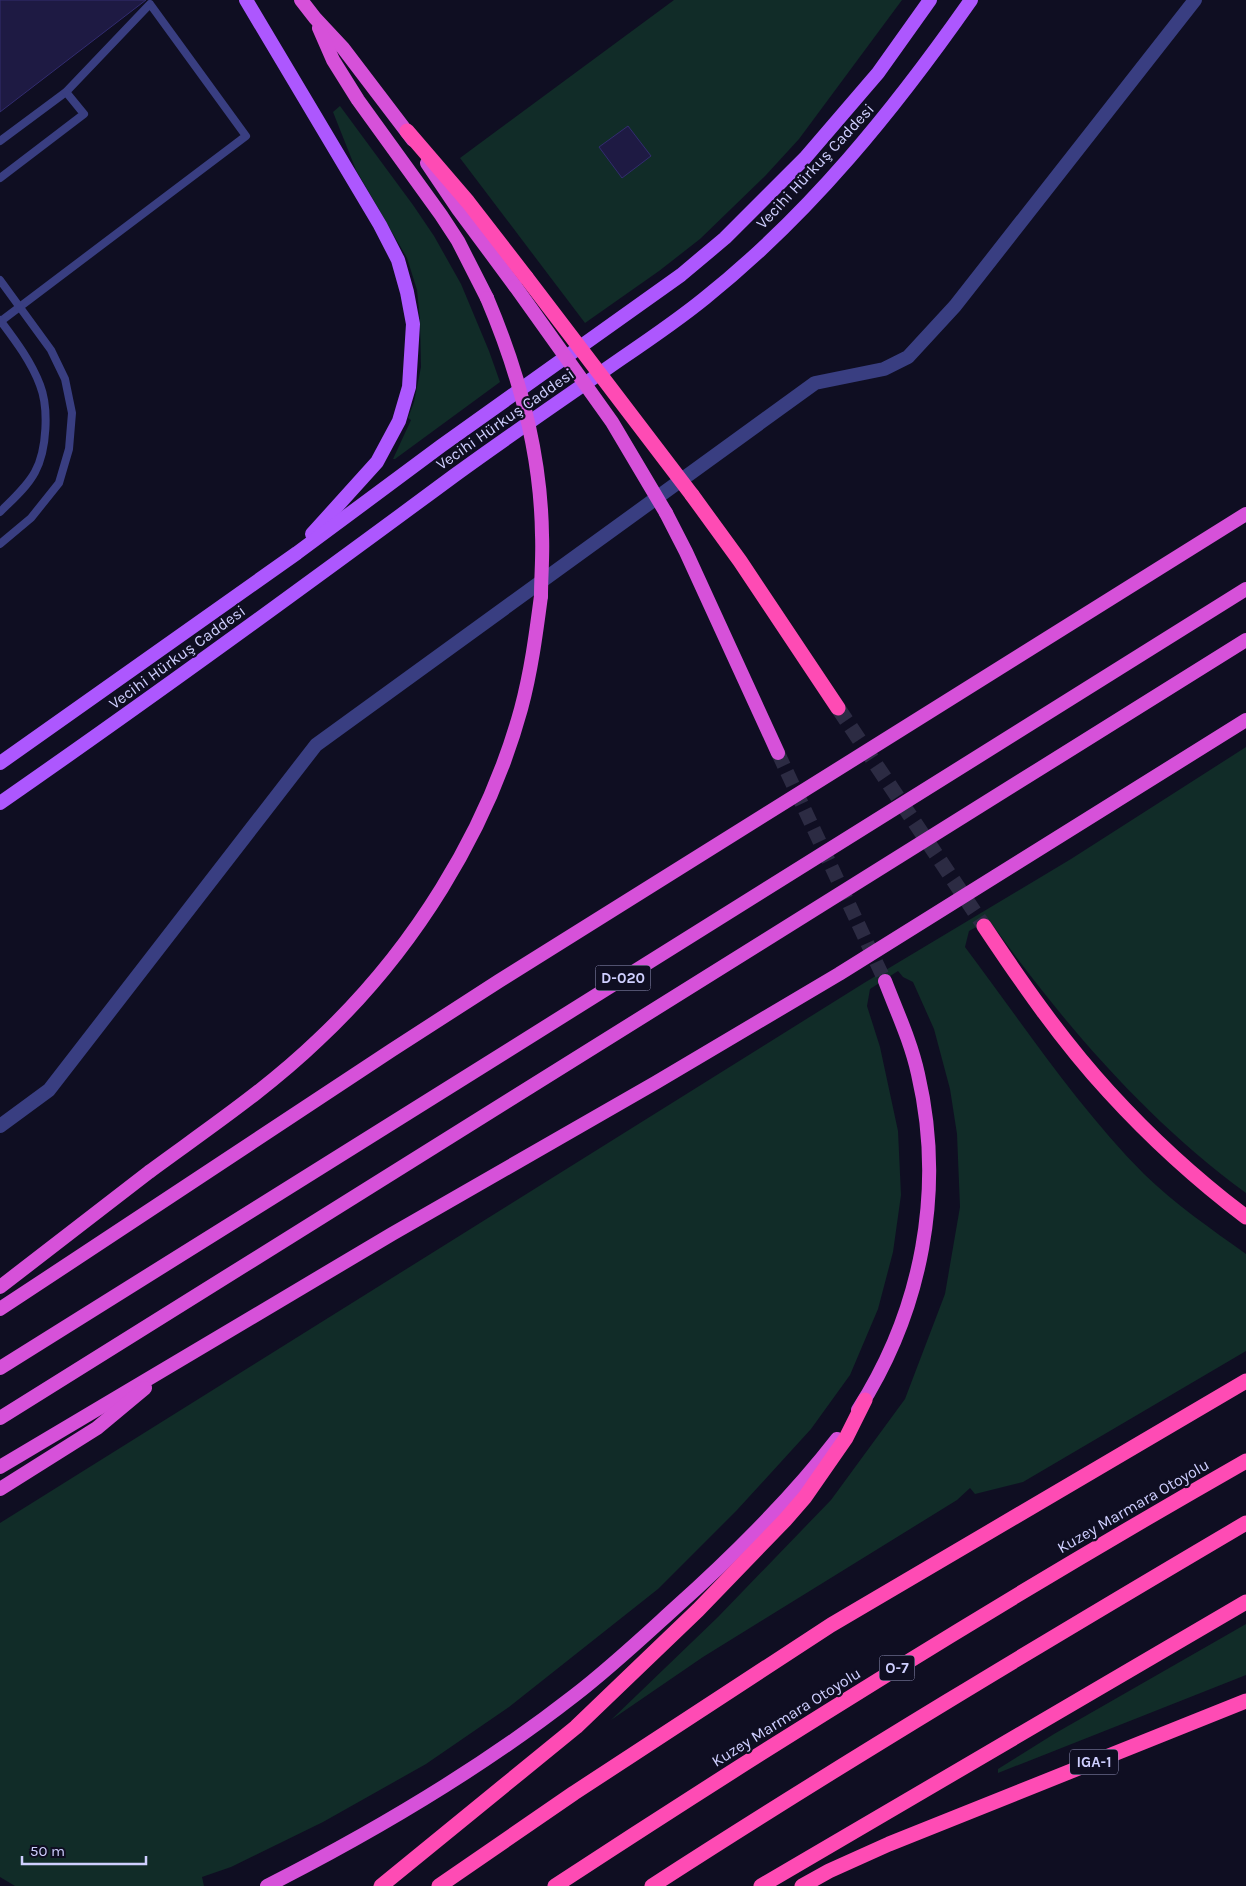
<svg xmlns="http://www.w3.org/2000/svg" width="1246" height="1886" font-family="Karla,sans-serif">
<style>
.green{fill:#112c28}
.building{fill:#1e1a43;stroke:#322c6f}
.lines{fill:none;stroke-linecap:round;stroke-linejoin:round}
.trunk-tunnel{stroke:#2c2b43;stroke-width:14;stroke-dasharray:14 7;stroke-linecap:butt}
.motorway-tunnel{stroke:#2c2b43;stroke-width:15;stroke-dasharray:15 8;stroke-linecap:butt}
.service{stroke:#393e81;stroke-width:8}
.minor{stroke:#393e81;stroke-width:14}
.primary{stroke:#ad57fe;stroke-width:14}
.trunk{stroke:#d651d9;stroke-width:14}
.motorway{stroke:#fe4bb4;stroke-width:15}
.trunk-bridge{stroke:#d651d9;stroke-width:14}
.motorway-bridge{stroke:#fe4bb4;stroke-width:15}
.labels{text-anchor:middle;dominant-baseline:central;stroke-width:4.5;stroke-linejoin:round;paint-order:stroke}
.shield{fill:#0f0e22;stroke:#9595bd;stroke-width:1}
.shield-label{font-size:15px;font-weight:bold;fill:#cfcfff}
.street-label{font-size:16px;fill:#cfcfff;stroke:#0f0e22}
</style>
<rect width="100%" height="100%" fill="#0f0e22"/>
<g class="green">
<polygon points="674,0 902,0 799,139 766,175 700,239 659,271 585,323 460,158"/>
<polygon points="340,106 413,205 434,236 461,284 489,351 500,382 395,459 393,459 411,420 408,418 414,402 421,367 420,320 417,290 407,258 356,170 333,112"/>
<path d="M 1246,747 L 1246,1193 C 1145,1119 1062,1022 989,920 L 969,931 L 965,947 C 1023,1024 1076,1105 1144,1174 C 1175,1204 1211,1229 1246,1254 L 1246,1351 L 1023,1482 L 975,1494 L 970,1488 L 957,1500 L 703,1657 L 611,1720 L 718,1617 L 831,1500 L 905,1399 L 945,1294 L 960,1207 L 957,1134 L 950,1089 L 934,1029 L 913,982 L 903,977 L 898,971 L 870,989 L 867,1006 L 880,1047 L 898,1131 L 901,1195 L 893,1252 L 878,1309 L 850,1375 L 811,1429 L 737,1510 L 658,1589 L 509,1707 L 426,1764 L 323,1822 L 231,1867 L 202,1877 L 204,1886 L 15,1886 L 0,1877 L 0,1523 L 864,983 L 1071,859 Z"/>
<polygon points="1246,1624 1246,1675 998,1773 998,1769 1054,1734"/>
</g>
<g class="building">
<polygon points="0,0 146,0 0,112"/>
<polygon points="628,126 651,156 622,178 599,147"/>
</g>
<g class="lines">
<polyline class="trunk-tunnel" points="778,753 885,981"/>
<polyline class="motorway-tunnel" points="838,708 984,926"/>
<g class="service">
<polyline points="0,141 66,92 150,4 246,136 1,321"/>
<polyline points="0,178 84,114 66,92"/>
<polyline points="0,280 51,350 65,379 72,413 69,449 59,483 31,518 0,544"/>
<path d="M 0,320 C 15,340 31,361 40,385 C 49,408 47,450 35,472 C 27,487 12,500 0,512"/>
</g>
<polyline class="minor" points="0,1126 49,1090 316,745 815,383 884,369 908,357 955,306 1195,0"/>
<g class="primary">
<polyline points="246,0 380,225 398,260 407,292 413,324 409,387 399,421 377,462 312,534"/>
<polyline points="0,763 297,553 441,446 681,275 725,238 805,158 878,73 930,0"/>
<path d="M 0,803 C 154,696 305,586 455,475 C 510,435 566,397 622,358 C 650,339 678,320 705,298 C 810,214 894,110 971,0"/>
</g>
<g class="trunk">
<polyline points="301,0 315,18 343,48 413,140"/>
<polyline points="319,28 333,60 358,100 441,215 458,241 487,298"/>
<polyline points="427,163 458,209 515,286"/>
<polyline points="666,513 686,552 778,753"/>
<path d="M 0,1287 C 50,1249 99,1210 149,1172 C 206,1130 266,1090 318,1040 C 412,952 487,833 521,709 C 531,672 536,634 541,596"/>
<polyline points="0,1309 392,1050 499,981 1246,514"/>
<polyline points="0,1368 1246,589"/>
<path d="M 858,1410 C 922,1310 945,1190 918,1074 C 911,1042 897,1012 885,981"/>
<polyline points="0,1418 1246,640"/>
<polyline points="0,1467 392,1234 655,1083 839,974 1246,720"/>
<polyline points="0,1489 97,1428 145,1388"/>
<path d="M 267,1886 C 375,1831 479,1770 575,1695 C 610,1668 642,1638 675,1608 C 733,1556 789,1501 837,1439"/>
</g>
<g class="motorway">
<polyline points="407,131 468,202 526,277"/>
<polyline points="692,495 740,561 838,708"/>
<path d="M 984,926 C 1022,983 1062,1041 1109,1092 C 1151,1138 1197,1180 1246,1217"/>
<polyline points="381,1886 576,1727 698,1610 785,1520 805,1497 846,1438 865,1400"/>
<polyline points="439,1886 574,1793 831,1625 1246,1381"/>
<path d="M 555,1886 C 781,1738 1011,1595 1246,1461"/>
<path d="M 652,1886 C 847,1760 1046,1641 1246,1523"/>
<polyline points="761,1886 1246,1602"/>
<polyline points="802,1886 829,1871 889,1844 1246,1701"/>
</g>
<g class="trunk-bridge">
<polyline points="515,286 612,422 666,513"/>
<path d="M 487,298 C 518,371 541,454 542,535 C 543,555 541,576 541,596"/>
</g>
<polyline class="motorway-bridge" points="526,277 692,495"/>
</g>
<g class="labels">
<g class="shield">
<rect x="595.5" y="965.5" width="55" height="25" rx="4"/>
<rect x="879.5" y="1655.5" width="35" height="25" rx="4"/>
<rect x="1070" y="1749.5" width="48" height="25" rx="4"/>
</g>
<g class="shield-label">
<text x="623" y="978">D-020</text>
<text x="897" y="1668">O-7</text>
<text x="1094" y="1762">IGA-1</text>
</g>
<g class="street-label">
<text transform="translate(815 166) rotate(-47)">Vecihi Hürkuş Caddesi</text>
<text transform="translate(505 419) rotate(-35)">Vecihi Hürkuş Caddesi</text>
<text transform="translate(177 657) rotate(-36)">Vecihi Hürkuş Caddesi</text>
<text transform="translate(1133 1506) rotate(-30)">Kuzey Marmara Otoyolu</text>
<text transform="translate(786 1717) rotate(-32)">Kuzey Marmara Otoyolu</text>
</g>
</g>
<path d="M22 1856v8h124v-8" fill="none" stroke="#cfcfff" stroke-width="2.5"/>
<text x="30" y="1856" font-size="15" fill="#cfcfff" stroke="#0f0e22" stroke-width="4" paint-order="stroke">50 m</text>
</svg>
